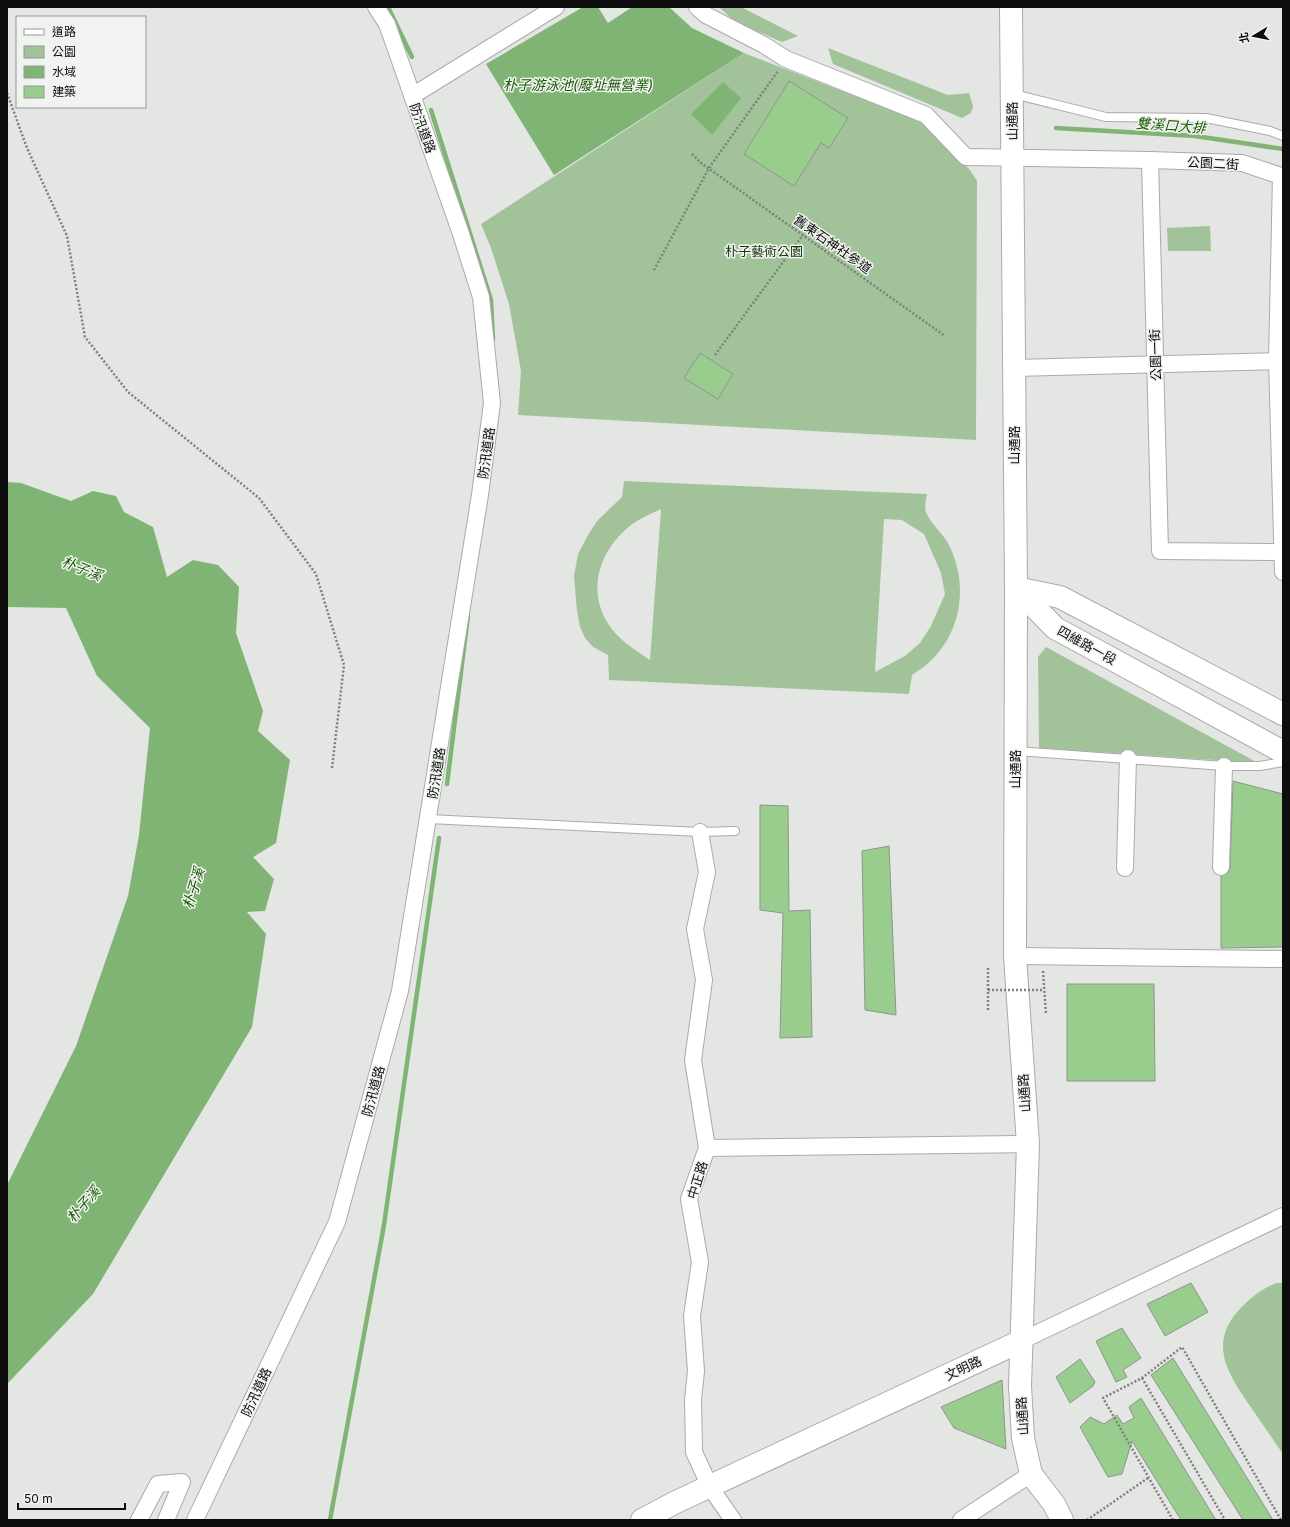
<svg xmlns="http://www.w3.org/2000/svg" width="1290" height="1527" font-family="Inter,'Noto Sans TC',sans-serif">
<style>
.green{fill:#a2c39a;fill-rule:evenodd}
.water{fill:#80b475}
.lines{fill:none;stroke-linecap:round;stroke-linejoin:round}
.stream{stroke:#80b475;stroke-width:4.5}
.building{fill:#98cd8d;stroke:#919390}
.lane-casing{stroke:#a9aba9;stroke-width:10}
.street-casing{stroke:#a9aba9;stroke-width:18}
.secondary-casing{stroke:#a9aba9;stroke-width:24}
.path{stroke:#7e807e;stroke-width:2.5;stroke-dasharray:2 2;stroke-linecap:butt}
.lane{stroke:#fff;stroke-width:8}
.street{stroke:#fff;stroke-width:16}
.secondary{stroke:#fff;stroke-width:22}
.path-bridge{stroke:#7e807e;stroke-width:2.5;stroke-dasharray:2 2;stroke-linecap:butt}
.labels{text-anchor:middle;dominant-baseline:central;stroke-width:3;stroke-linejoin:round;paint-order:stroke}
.street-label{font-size:13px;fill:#0c0d0c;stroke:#f1f3f0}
.park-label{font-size:13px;fill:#15370c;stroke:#f1f3f0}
.water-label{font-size:14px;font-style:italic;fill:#155a00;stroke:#f1f3f0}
</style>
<rect width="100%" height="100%" fill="#e3e6e3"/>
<g class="green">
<polygon points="719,7 741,7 798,36 782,42 734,21"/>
<polygon points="828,48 948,95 969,93 973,106 971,113 962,118 833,64"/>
<polygon points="744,53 922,122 970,170 977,181 976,440 518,415 521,371 509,304 491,248 481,224"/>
<polygon points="1210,226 1211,251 1168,251 1167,228"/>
<path d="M 624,481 L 927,494 C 926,499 924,508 926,512 C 931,525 945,535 950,547 C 972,594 957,649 912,675 L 909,694 L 609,680 L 608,655 L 593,647 L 585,638 L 580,627 L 577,611 L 574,576 L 578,554 L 588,535 L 597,521 L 622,497 ZM 661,509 L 661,510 L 650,660 C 635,650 616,638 607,622 C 588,590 599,555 624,531 C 634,521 648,515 661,509 ZM 884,519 L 902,520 L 924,534 L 941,573 L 945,594 L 931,626 L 920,643 L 905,656 L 875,672 Z"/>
<polygon points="1046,647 1258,763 1039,748 1038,657"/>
<path d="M 1277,1283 L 1283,1283 L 1283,1454 C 1272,1438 1261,1422 1250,1406 C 1229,1375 1208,1345 1238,1311 C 1250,1298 1260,1289 1277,1283 Z"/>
</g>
<g class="water">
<polygon points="583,7 598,7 608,23 632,7 669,7 692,28 744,53 554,175 486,64"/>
<polygon points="723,82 741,98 712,135 691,114"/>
<polygon points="7,482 21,483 71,501 93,491 116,496 124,512 153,527 167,577 193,560 218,565 239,587 236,633 263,711 258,731 290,760 276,843 253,857 274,879 265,911 247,912 266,934 252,1027 93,1294 7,1384 7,1185 76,1046 128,896 139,835 150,728 97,676 66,608 7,607"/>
</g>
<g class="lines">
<g class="stream">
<polyline points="388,7 412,57"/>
<polyline points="431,110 491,300 493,339"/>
<polyline points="1056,128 1195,136 1283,149"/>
<polyline points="447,784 468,616"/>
<polyline points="330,1520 384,1225 439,838"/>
</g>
</g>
<g class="building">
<polygon points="789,81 848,118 829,148 821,143 794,186 744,154"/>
<polygon points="700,353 733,374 718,399 684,378"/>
<polygon points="1233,781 1283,794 1283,947 1221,948 1221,876 1229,872 1230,867"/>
<polygon points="760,805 788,806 789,911 810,910 812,1037 780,1038 783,913 760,910"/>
<polygon points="889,846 896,1015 865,1010 862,851"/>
<polygon points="1067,984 1154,984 1155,1081 1067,1081"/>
<polygon points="1191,1283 1208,1312 1165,1336 1147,1304"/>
<polygon points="1122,1328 1141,1358 1123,1370 1127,1377 1116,1382 1096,1341"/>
<polygon points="1173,1358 1273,1520 1243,1520 1151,1375"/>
<polygon points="1080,1359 1095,1382 1093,1386 1070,1403 1056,1377"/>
<polygon points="1002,1380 1006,1449 954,1428 941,1407"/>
<polygon points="1141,1398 1216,1520 1181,1520 1132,1441 1122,1474 1108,1477 1080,1427 1090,1417 1104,1424 1117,1415 1123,1424 1134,1418 1129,1407"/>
</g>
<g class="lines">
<g class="lane-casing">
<g id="lane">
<polyline points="1013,94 1106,117 1206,118 1270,131 1283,136"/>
<polyline points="1016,751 1224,766 1260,766 1283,762"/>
<polyline points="429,819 700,832 735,831"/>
</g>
</g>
<g class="street-casing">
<g id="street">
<polyline points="697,7 706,15 764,45 786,59 926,115 966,157 1150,160 1242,163 1281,176 1277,361 1283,572"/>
<polyline points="412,96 556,7"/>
<polyline points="1150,160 1160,551 1281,552"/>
<polyline points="1014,368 1283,361"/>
<polyline points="700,832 707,872 695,929 704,980 693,1060 707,1148 689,1199 700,1262 692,1316 696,1371 693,1400 694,1452 710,1487 733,1520"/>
<polyline points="1221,867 1224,766"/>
<polyline points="1125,868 1128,758"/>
<polyline points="1015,956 1283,959"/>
<polyline points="707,1148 1028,1144"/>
<polyline points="1021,1341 1283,1216"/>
<polyline points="139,1520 158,1484 182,1482 166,1520"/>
<polyline points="195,1520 337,1222 400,991 480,495 492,403 481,297 460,231 387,24 376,7"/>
<polyline points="961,1520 1031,1474"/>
</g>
</g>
<g class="secondary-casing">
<g id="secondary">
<polyline points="1011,7 1016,588 1015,956 1028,1144 1020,1386 1023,1438 1031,1474 1054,1504 1062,1520"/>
<polyline points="1016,588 1055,628 1283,752"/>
<polyline points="1016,588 1060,597 1283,714"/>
<polyline points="642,1520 674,1503 1021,1341"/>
</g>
</g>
<g class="path">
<polyline points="7,93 27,148 67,236 85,337 128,392 259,498 316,574 344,665 332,768"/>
<polyline points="692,154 701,163 945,336"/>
<polyline points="654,270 709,168 778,71"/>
<polyline points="715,355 803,235"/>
<polyline points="988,968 988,1012"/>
<polyline points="1043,971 1046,1014"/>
<polyline points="1142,1378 1225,1520"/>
<polyline points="1087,1520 1148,1478"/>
<polyline points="1173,1520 1103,1398 1142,1378 1182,1347 1281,1520"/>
</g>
<use href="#lane" class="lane"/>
<use href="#street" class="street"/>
<use href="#secondary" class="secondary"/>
<polyline class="path-bridge" points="988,990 1044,990"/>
</g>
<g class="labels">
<g class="street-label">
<text transform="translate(1012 121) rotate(-91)">山通路</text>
<text transform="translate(423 128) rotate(70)">防汛道路</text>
<text transform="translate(1213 163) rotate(3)">公園二街</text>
<text transform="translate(833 244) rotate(35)">舊東石神社參道</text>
<text transform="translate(1155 355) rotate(-92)">公園一街</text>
<text transform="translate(1014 445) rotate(-90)">山通路</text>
<text transform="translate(486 453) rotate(-82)">防汛道路</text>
<text transform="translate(1087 645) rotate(29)">四維路一段</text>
<text transform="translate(1015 769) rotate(-90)">山通路</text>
<text transform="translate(436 773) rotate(-81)">防汛道路</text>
<text transform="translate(373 1091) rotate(-75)">防汛道路</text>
<text transform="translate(1024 1093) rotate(-94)">山通路</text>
<text transform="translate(697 1180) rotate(-73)">中正路</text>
<text transform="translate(963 1368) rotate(-25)">文明路</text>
<text transform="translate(256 1392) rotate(-65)">防汛道路</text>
<text transform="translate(1022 1416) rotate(-94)">山通路</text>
</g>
<g class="park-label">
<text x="764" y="251">朴子藝術公園</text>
</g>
<g class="water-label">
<text x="578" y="84">朴子游泳池(廢址無營業)</text>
<text transform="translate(1171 125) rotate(4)">雙溪口大排</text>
<text transform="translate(82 568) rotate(22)">朴子溪</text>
<text transform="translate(193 888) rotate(-73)">朴子溪</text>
<text transform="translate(83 1204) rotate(-49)">朴子溪</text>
</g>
</g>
<rect width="1290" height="1527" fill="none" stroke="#0c0d0c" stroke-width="16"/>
<rect x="16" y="16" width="130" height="92" fill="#f1f3f0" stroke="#959795"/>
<rect x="24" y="29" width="20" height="6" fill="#ffffff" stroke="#959795"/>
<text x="52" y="36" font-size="12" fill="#0c0d0c">道路</text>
<rect x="24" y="46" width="20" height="12" fill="#a2c39a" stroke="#959795"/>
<text x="52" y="56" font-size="12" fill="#0c0d0c">公園</text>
<rect x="24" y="66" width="20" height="12" fill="#80b475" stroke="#959795"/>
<text x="52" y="76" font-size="12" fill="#0c0d0c">水域</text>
<rect x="24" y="86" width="20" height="12" fill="#98cd8d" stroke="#959795"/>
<text x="52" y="96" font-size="12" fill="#0c0d0c">建築</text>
<g transform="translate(1254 36) rotate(260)" stroke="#f1f3f0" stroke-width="3" paint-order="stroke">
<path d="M0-3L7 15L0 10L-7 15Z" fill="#0c0d0c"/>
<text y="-6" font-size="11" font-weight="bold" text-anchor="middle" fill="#0c0d0c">北</text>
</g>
<path d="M18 1503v6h107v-6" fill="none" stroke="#0c0d0c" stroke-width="2"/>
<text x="24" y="1503" font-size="12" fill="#0c0d0c" stroke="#f1f3f0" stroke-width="3" paint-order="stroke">50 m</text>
</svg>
